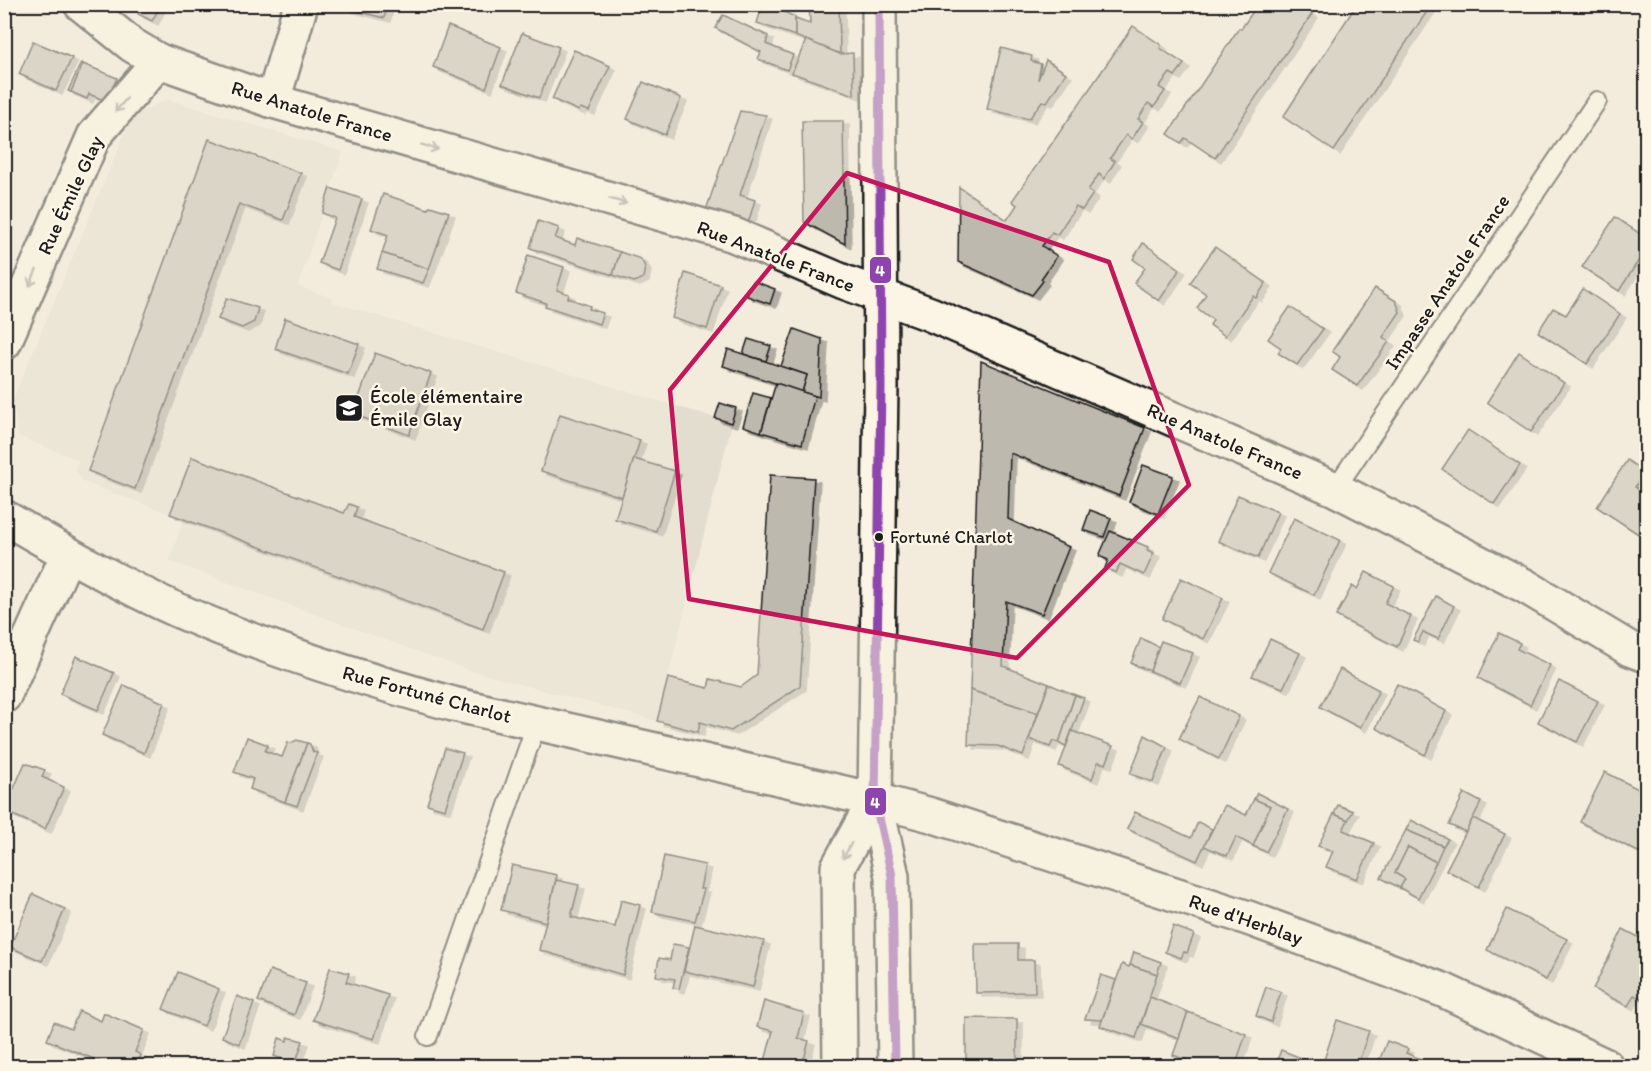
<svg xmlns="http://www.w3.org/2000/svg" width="1651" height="1071" font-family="Itim,sans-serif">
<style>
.built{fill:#e3ddcf}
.building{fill:#beb9ae;stroke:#1c1c1c;stroke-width:1.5;filter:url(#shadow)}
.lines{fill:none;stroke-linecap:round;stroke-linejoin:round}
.service-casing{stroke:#1c1c1c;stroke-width:22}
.minor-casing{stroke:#1c1c1c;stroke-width:38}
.secondary-casing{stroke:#1c1c1c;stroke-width:38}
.primary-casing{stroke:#1c1c1c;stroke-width:38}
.service{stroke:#fcf5e5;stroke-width:18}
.minor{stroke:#fcf5e5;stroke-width:33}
.secondary{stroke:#fcf5e5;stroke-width:33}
.primary{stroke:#fcf5e5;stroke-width:33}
.bus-1-casing{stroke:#fcf5e5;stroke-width:14}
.bus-1{stroke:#8e44ad;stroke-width:9}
.oneway{stroke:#97938b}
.marked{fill:none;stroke:#c2185b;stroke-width:4.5;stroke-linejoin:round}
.bus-dot{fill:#1c1c1c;stroke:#fcf5e5;stroke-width:2}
.labels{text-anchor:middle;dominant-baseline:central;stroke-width:5;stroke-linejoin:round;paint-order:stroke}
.bus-label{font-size:18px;fill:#1c1c1c;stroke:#fcf5e5;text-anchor:start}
.street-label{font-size:20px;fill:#1c1c1c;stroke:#fcf5e5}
.poi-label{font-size:20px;fill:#1c1c1c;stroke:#fcf5e5;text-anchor:start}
.line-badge{stroke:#fcf5e5;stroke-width:2}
.badge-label{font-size:16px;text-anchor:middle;font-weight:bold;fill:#fff}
</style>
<defs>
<filter id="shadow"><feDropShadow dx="6" dy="4" stdDeviation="0" flood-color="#0004"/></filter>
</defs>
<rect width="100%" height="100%" fill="#f3ecdd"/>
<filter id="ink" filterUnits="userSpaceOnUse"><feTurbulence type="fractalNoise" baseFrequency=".0167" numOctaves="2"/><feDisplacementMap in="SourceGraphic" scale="12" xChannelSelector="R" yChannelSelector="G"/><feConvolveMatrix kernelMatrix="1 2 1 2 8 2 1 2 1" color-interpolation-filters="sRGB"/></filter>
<g filter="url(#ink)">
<polygon class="built" points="167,99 343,152 298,286 332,298 332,302 732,423 657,721 471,671 169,561 184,519 83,482 75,470 78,460 18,436 13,399 132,116"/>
<g class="building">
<polygon points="143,4 161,4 152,21 138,14"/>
<polygon points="346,4 388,4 384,18 345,8"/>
<polygon points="763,4 767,4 795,17 795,36 757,23"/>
<polygon points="809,4 839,4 840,54 795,36 795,19 810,24"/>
<polygon points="1258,4 1273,4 1279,9 1282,4 1297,4 1312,14 1215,158 1185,138 1181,143 1168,134 1239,28 1241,29"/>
<polygon points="1357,4 1432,4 1334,151 1283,117"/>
<polygon points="723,15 768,36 766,44 793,55 787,70 758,59 761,52 715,28"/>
<polygon points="448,26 501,47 486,88 433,67"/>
<polygon points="1133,26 1161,45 1160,48 1184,64 1175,76 1170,73 1159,87 1165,91 1154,107 1148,103 1138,119 1143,122 1132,139 1126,135 1110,158 1115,161 1104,179 1099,174 1088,190 1093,194 1082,210 1076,206 1057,235 1052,232 1042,246 1057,256 1041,279 1043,281 1032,295 958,262 959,187 1007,220 1017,205 1012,201"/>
<polygon points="522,33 559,47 539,98 502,84"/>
<polygon points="806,40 840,54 853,53 854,95 792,73"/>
<polygon points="33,41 72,58 56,91 19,74"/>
<polygon points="1001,48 1032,56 1031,61 1041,64 1038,80 1046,60 1066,73 1047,102 1042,101 1029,119 987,109"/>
<polygon points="574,50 610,66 589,111 580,108 579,111 552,99"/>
<polygon points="81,63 83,64 71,92 68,91"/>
<polygon points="83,64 117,78 106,101 89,94 87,99 71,92"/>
<polygon points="643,82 681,98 665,135 627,119"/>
<polygon points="740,111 766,115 740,195 755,200 747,227 706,210"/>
<polygon points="802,121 843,121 845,244 804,222"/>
<polygon points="209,139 301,173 283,220 239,204 135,489 88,471"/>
<polygon points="330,188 362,199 338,270 319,263 335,218 322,213"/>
<polygon points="383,194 428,209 430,206 449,212 429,269 382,253 388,235 371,229"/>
<polygon points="1615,217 1646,238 1646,249 1619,291 1582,267"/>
<polygon points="538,221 559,228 555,238 575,245 577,238 620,252 613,275 530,248"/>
<polygon points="1143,243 1180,269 1159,301 1134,283 1145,268 1133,259"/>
<polygon points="1215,247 1266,283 1256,298 1253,296 1225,336 1210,325 1213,320 1197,308 1206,294 1190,283"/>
<polygon points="620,252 641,259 645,267 643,278 634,282 613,275"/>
<polygon points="382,253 429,269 423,283 377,269"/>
<polygon points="528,255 564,267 557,290 569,294 568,298 590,306 589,309 603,313 599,324 545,306 546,303 516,293"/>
<polygon points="685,273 721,285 707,329 672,318"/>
<polygon points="753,281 775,289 770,304 747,296"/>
<polygon points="1375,288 1396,301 1400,312 1383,337 1389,342 1357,386 1332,370 1340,357 1332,351"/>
<polygon points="1583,289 1620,314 1587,364 1538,332 1553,308 1566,315"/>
<polygon points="227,298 258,308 254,322 242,328 218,319"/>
<polygon points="1290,307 1323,329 1297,365 1278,353 1281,348 1268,339"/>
<polygon points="285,318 359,344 348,374 275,349"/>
<polygon points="794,329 822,339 819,397 802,392 807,375 781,366"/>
<polygon points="748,339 771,346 766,361 743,354"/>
<polygon points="728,349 807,375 802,392 723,366"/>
<polygon points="1519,352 1564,383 1531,432 1487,402"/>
<polygon points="375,353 431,373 409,435 353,414"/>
<polygon points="981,361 1145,428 1119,496 1010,453 1008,519 1069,547 1042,614 1006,601 1003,666 1049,684 1038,713 970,690"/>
<polygon points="776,383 815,396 802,444 761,432"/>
<polygon points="753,393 771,398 761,432 743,426"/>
<polygon points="720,403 736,408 731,423 715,418"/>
<polygon points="560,414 640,440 622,497 541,471"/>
<polygon points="1468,430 1520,465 1494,504 1442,469"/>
<polygon points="192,457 344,513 349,504 357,507 354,517 504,572 483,629 170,514"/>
<polygon points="634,459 675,471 656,531 615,519"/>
<polygon points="1627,460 1644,472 1635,487 1646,494 1646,539 1597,507"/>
<polygon points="1143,465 1173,476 1158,514 1129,502"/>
<polygon points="770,475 814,478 800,686 731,731 700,722 698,732 657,721 668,678 708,688 710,679 741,687 757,675"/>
<polygon points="1238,495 1278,512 1258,558 1218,541"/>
<polygon points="1090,510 1111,518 1104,537 1083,530"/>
<polygon points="1294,518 1340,540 1314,595 1268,573"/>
<polygon points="1110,531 1148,547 1147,550 1154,553 1144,575 1120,564 1116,573 1105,568 1108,560 1099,556"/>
<polygon points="1366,572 1394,586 1385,603 1411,616 1397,647 1336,616 1352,586 1357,589"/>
<polygon points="1181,578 1223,598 1203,639 1162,619"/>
<polygon points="1436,596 1454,606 1438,639 1423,632 1418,642 1413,640"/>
<polygon points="1499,633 1520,643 1517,649 1550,665 1530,705 1478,678"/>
<polygon points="1141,638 1159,647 1150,671 1131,663"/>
<polygon points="1270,639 1300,653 1283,688 1252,676"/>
<polygon points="1161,641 1193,653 1180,683 1150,671"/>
<polygon points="76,656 114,673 98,710 60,694"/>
<polygon points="1340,669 1379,690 1360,728 1320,707"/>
<polygon points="1559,681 1598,701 1577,742 1538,722"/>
<polygon points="1049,684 1075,695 1059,743 1053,741 1050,747 1029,739"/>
<polygon points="1397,684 1446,711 1425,755 1376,728"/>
<polygon points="124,685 164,703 144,753 102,735"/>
<polygon points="970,690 1038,713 1023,756 998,746 968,745"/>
<polygon points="1075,695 1084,698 1066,746 1059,743"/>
<polygon points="1200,697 1239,716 1219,759 1179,739"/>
<polygon points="1072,731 1113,746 1106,764 1098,762 1092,779 1059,766"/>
<polygon points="1145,735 1167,747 1153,782 1130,774"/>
<polygon points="247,737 268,745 265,751 282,757 288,742 291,743 297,740 307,743 285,802 250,789 253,779 234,772"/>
<polygon points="307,743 310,744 313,752 317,753 297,806 285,802"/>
<polygon points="445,748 463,753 445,809 427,804"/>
<polygon points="25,763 45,770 42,777 64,787 45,829 4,811"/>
<polygon points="1605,772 1646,793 1646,840 1640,853 1580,822"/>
<polygon points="1257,793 1288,809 1266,852 1253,846 1270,806 1254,799"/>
<polygon points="1464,793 1481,802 1466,832 1449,825"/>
<polygon points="1254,799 1270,806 1253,846 1236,837 1227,856 1204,846 1225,805 1246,815"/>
<polygon points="1338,805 1353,811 1348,820 1334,814"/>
<polygon points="1135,812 1191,838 1198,822 1212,829 1197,861 1127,829"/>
<polygon points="1334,814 1348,820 1343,830 1374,843 1357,879 1326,867 1333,851 1318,846"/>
<polygon points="1473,818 1505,834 1479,887 1446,870"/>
<polygon points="1411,820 1448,839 1443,846 1406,830"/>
<polygon points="1406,830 1443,846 1436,862 1408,847 1395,873 1405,879 1400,888 1381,878"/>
<polygon points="1408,847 1436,862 1418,898 1400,888 1405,879 1395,873"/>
<polygon points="664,856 705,865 700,889 704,889 695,921 652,912"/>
<polygon points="512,865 557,875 546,922 501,910"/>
<polygon points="556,880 579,885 571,917 615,927 621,900 640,905 623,975 539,950"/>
<polygon points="33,894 65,909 42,961 10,947"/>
<polygon points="1507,909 1567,939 1546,980 1487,950"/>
<polygon points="695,925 764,941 753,987 684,971"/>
<polygon points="1173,926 1194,934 1187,953 1184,952 1181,958 1165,952"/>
<polygon points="1623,929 1646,941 1646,1001 1634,995 1628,1006 1593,989"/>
<polygon points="673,944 689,947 679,989 673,988 675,979 656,976 659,958 670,960"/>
<polygon points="975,944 1018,944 1018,960 1034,960 1035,992 976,993"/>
<polygon points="1134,952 1161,962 1157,974 1130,965"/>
<polygon points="1122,964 1129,967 1130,965 1157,974 1136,1038 1100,1026"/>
<polygon points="330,968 349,973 346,982 388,995 374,1039 313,1020"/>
<polygon points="270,970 306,983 294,1015 258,1001"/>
<polygon points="178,972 219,989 204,1026 163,1009"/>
<polygon points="1101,975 1116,980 1102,1020 1085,1019"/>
<polygon points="1266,987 1281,992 1271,1022 1256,1016"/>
<polygon points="237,996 254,1003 239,1044 222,1037"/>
<polygon points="1150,997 1188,1012 1179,1038 1141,1024"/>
<polygon points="764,1001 804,1013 798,1038 809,1041 802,1066 778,1066 779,1065 765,1061 773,1031 757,1027"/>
<polygon points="79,1011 101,1021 104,1013 144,1030 135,1052 141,1055 136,1066 111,1066 47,1040 54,1022 71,1029"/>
<polygon points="1188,1012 1246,1034 1235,1066 1202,1066 1173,1055"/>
<polygon points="966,1018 1017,1019 1017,1066 966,1066"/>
<polygon points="1337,1020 1369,1031 1357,1066 1322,1066"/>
<polygon points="288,1037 303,1041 295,1064 274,1056 279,1038 287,1041"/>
<polygon points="1387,1041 1408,1049 1406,1053 1423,1060 1421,1066 1377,1066"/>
<polygon points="1281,1050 1321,1066 1275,1066"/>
</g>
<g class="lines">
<g class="service-casing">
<g id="service">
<polyline points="1335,489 1597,101"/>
<polyline points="428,1036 537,722"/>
</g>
</g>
<g class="minor-casing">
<g id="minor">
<polyline points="81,4 132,45 159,61 273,101 734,235 844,282 930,314 1335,489 1525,586 1630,649 1646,655"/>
<polyline points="273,101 301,4"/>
<polyline points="4,343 94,136 159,61"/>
<path d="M 4,517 C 61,550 117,583 177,610 C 266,649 359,678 453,704 L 875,800"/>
<polyline points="4,696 68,554"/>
</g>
</g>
<g class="secondary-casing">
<polyline id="secondary" points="875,800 931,815 1248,918 1443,990 1606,1066"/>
</g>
<g class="primary-casing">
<g id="primary">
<polyline points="879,4 881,386 875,800 892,876 895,1066"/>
<polyline points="840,1066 838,867 875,800"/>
</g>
</g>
<use href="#service" class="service"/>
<use href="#minor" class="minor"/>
<use href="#secondary" class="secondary"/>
<use href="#primary" class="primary"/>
<g class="bus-1-casing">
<polyline id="bus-1" points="879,4 881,386 875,800 892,876 895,1066"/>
</g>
<use href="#bus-1" class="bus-1"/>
</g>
<defs><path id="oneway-shaft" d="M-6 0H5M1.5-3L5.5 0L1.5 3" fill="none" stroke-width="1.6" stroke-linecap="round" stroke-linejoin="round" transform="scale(1.5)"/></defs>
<g class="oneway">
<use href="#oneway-shaft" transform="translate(121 105) rotate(131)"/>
<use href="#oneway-shaft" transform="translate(430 147) rotate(16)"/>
<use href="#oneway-shaft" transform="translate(618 201) rotate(16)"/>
<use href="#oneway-shaft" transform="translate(33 278) rotate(113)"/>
<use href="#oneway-shaft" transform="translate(847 851) rotate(119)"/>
</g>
</g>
<path d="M0 0H1651V1071H0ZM 847,173 L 1109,262 L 1189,485 L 1017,658 L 689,599 L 670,390 Z" fill="#f3ecdd" fill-opacity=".55" fill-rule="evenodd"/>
<path class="marked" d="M 847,173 L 1109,262 L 1189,485 L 1017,658 L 689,599 L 670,390 Z"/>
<defs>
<g id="school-square" transform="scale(1.5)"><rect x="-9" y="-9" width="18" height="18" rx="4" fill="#1c1c1c" stroke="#fcf5e5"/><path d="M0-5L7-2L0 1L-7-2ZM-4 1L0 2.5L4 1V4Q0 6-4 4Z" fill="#fff"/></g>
</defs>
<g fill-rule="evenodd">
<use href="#school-square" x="349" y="408"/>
</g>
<circle class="bus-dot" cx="879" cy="537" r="5"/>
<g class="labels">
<g class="bus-label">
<text x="890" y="537">Fortuné Charlot</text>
</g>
<g class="street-label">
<text transform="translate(312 111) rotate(17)">Rue Anatole France</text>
<text transform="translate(70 195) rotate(-65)">Rue Émile Glay</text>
<text transform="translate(776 256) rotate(21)">Rue Anatole France</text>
<text transform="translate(1447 282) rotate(-56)">Impasse Anatole France</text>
<text transform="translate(1225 441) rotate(23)">Rue Anatole France</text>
<text transform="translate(427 694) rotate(15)">Rue Fortuné Charlot</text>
<text transform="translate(1246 919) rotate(19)">Rue d'Herblay</text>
</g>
<g class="poi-label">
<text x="370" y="396">École élémentaire<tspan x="370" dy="23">Émile Glay</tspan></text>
</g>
</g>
<g class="line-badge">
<rect x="869" y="256" width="23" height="28" rx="6" fill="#8e44ad"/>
<rect x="864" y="787" width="23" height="29" rx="6" fill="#8e44ad"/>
</g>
<g class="badge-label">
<text x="880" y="276">4</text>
<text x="875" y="808">4</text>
</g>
<rect width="1651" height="1071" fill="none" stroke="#fcf5e5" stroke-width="24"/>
<rect x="12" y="12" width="1627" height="1047" fill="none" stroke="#1c1c1c" stroke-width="2" filter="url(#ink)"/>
</svg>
